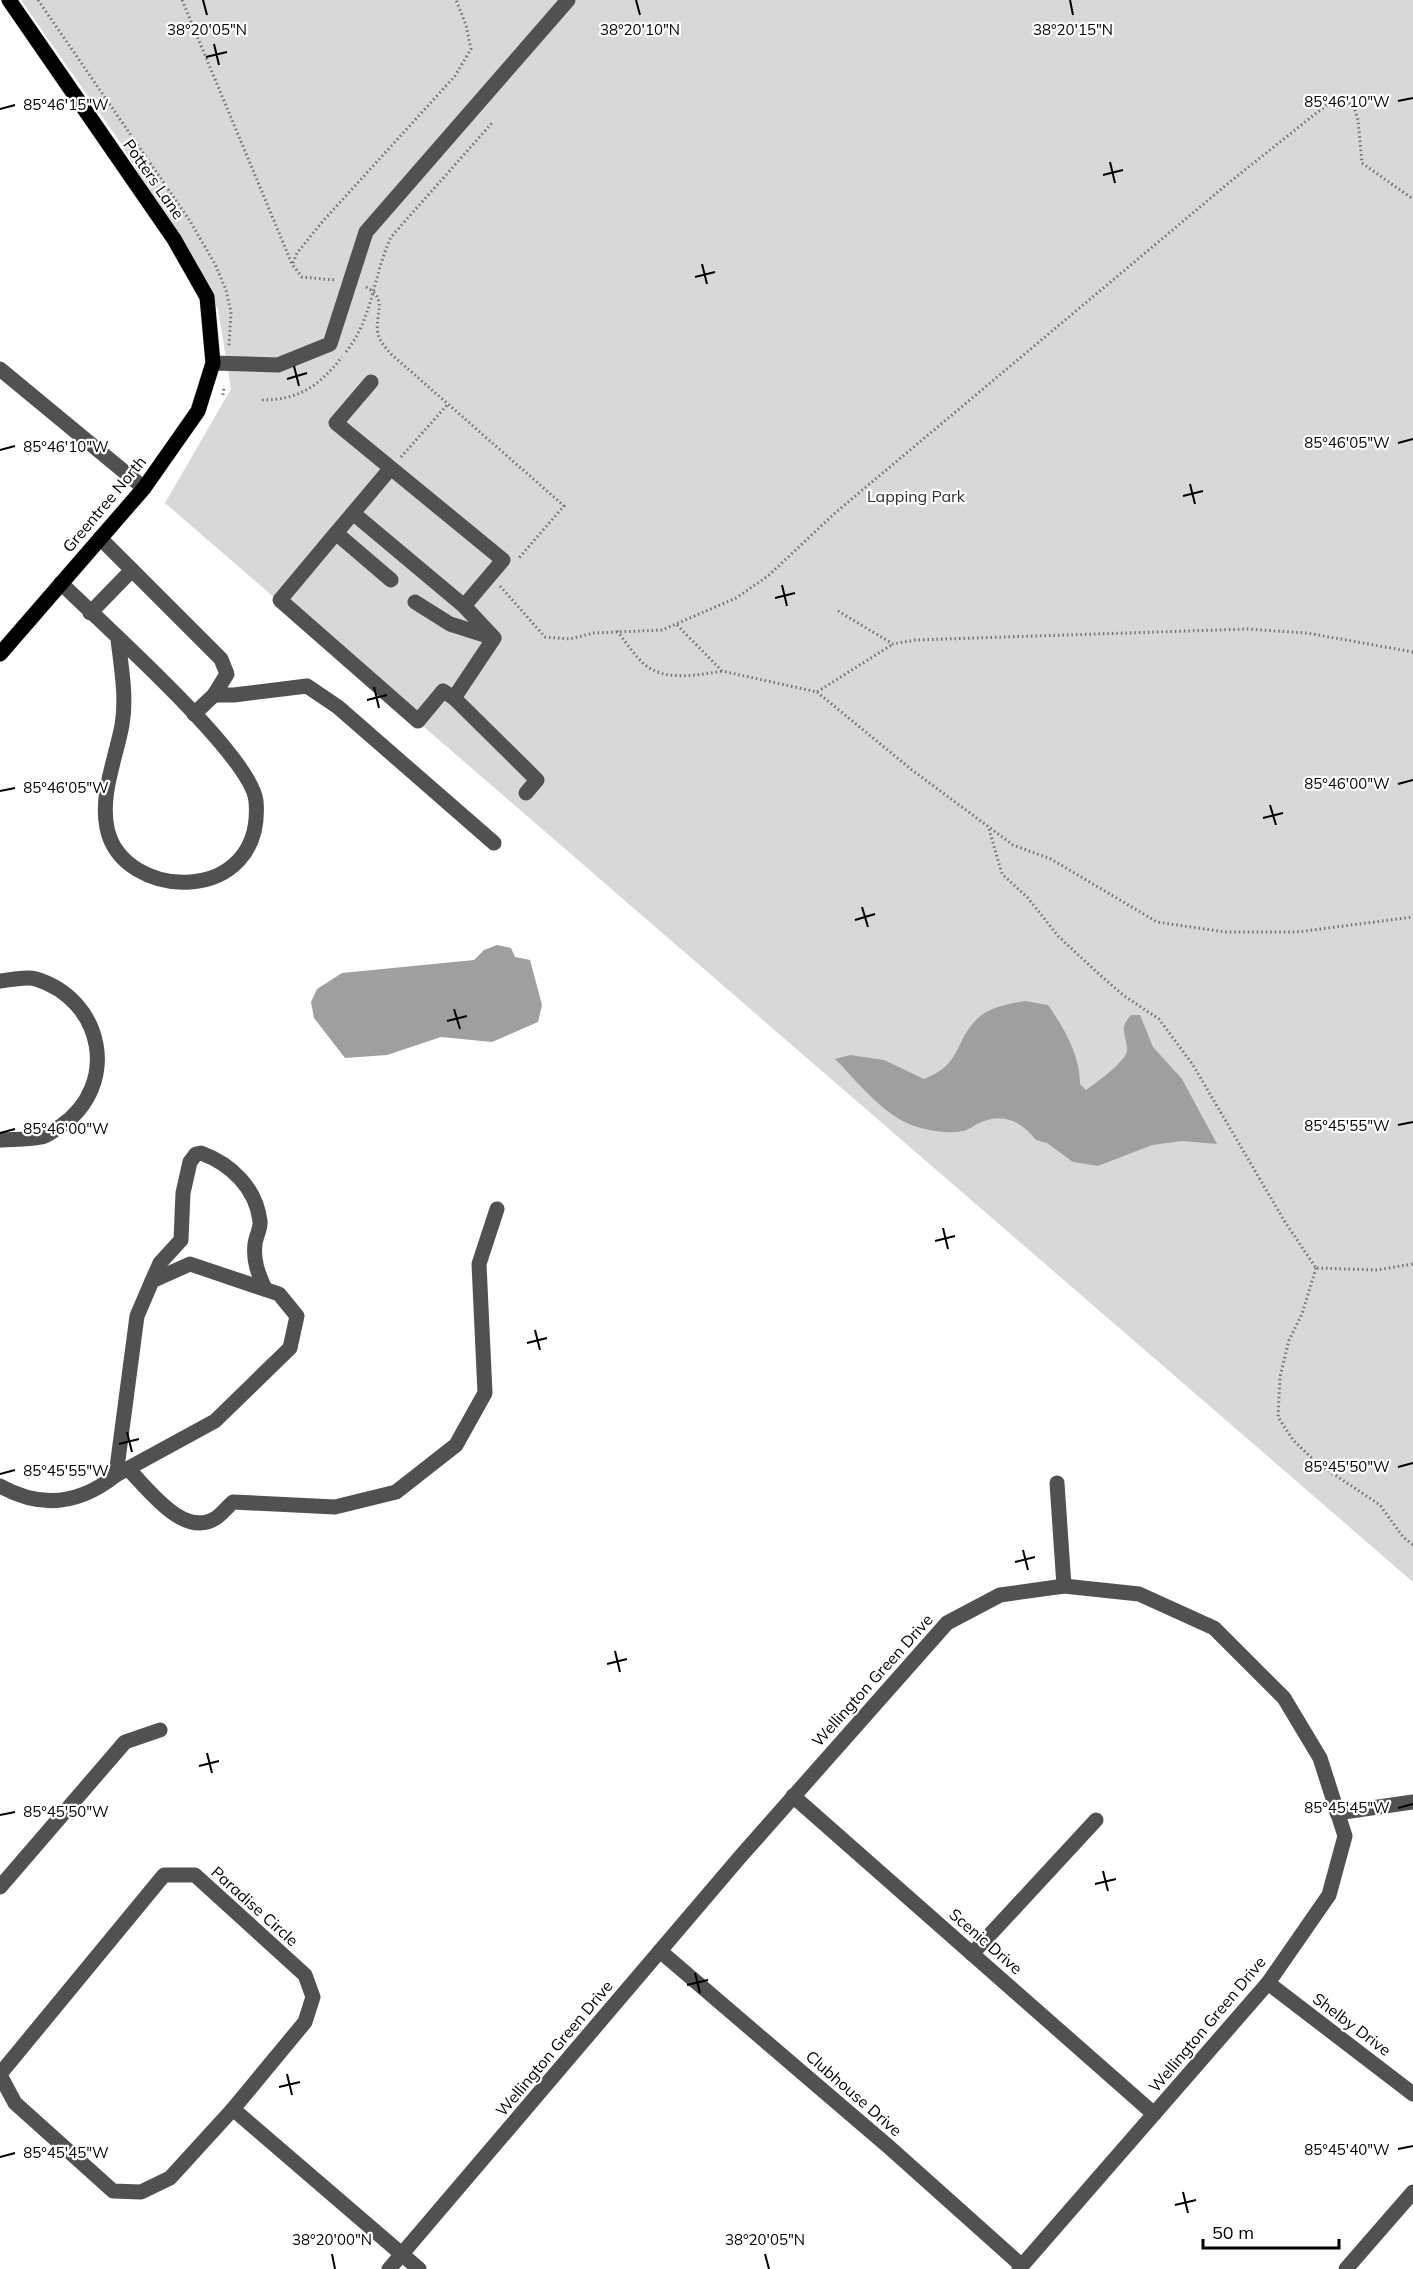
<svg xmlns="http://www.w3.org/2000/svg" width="1413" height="2269" font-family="Mulish,sans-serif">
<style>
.green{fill:#d8d8d8}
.water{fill:#9f9f9f}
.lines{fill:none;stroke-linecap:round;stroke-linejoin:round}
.minor-tunnel{stroke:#d9d9d9;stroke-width:15;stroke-dasharray:15 8;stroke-linecap:butt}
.major-casing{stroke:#dbdbdb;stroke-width:16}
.path{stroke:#737373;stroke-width:3;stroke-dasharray:1.5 3;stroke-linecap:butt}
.minor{stroke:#515151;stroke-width:15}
.major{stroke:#000;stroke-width:15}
.ticks{fill:none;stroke:#000;stroke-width:2}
.labels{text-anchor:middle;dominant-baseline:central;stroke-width:4.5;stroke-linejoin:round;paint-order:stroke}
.street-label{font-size:16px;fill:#000;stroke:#fff}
.park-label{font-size:16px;fill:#2f2f2f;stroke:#fff}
.ticks-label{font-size:15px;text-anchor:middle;fill:#000;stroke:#fff;stroke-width:4.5;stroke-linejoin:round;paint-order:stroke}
</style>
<rect width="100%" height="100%" fill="#fff"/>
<polygon class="green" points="21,0 1413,0 1413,1582 165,503 231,389 218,309 120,142"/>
<g class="water">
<polygon points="497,945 511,948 515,957 530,960 542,1005 538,1022 492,1042 441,1037 387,1055 345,1058 314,1018 311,1002 317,989 342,973 474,960 484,950"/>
<path d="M 1025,1001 L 1048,1005 C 1064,1028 1080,1055 1080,1084 L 1086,1090 C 1096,1083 1126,1061 1127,1051 C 1127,1035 1118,1029 1131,1015 L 1140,1015 L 1153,1047 L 1182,1079 L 1217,1144 L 1182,1141 L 1152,1145 L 1098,1166 L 1073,1162 L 1047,1143 L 1036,1140 C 1021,1121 1003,1112 979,1123 C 974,1125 969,1130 963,1131 C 947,1134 932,1131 917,1127 C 883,1116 859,1083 835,1059 L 850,1055 L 884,1060 L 924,1079 C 963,1064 953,1042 978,1018 C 990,1007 1009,1004 1025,1001 Z"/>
</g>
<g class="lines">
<polyline class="minor-tunnel" points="391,580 415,602"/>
<g class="major-casing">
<polyline id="major" points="0,654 144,488 198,411 213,363 207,297 174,239 9,0"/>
</g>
<g class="path">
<polyline points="38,0 190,221 215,264 226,290 231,312 229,346"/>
<polyline points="182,0 292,264 302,277 334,280"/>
<polyline points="293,263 297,253 323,221 455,76 471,49 466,25 456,0"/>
<path d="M 366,287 C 389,299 374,315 378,334 C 380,342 386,348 391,354 L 564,506 L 518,559"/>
<path d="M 346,352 C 373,318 373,276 391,237 L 492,123"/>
<polyline points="223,395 224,386"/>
<path d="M 262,400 C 299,400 319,386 342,357"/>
<polyline points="401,457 448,404"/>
<polyline points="500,586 545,637 570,639 594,633 662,630 736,598 768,576 835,513 1231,181 1329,103 1341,98 1354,107 1358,120 1362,163 1413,199"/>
<polyline points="838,611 893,644 915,640 1247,629 1307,633 1413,652"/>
<polyline points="677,625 722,671 817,692 893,644"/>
<path d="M 617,631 C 626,642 634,655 644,664 C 664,682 699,675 722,671"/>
<polyline points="817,692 912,770 1013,845 1051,859 1157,922 1225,932 1297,932 1413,917"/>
<polyline points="989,829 1002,874 1028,898 1058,936 1100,975 1123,995 1159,1019 1193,1065 1285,1222 1316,1268"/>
<polyline points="1316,1268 1302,1314 1289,1340 1280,1377 1278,1417 1293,1440 1317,1463 1380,1505 1403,1537 1413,1545"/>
<polyline points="1317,1268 1377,1270 1413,1264"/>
</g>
<g class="minor">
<polyline points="213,363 278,365 330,344 366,232 568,0"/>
<polyline points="0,369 144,488"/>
<polyline points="371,382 336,423 503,560 464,606 353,513 390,469"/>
<polyline points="353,513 336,533 391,580"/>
<polyline points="336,533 280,600 418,721 443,691 454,698 537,780 526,793"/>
<polyline points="100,538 221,659 227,674 214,695 194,714"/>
<path d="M 61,583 C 100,622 252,756 256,801 C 265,907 122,902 107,828 C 100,794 116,758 122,725 C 127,697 121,667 118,639"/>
<polyline points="415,602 450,624 491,637"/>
<polyline points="90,613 132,570"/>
<polyline points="214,695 234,695 307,686 338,707 494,843"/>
<polyline points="454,698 494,638 464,606"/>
<path d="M 0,981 C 11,980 26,976 36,979 C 104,1000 120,1085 61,1126 C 55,1129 48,1136 41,1137 C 28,1140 13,1139 0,1140"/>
<polygon points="190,1264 279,1294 297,1316 290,1348 215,1421 116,1475 137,1316 152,1281"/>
<path d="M 152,1281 L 160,1263 L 181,1240 L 183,1193 L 190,1162 L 196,1154 L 201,1153 C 231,1164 256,1188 260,1221 C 261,1228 256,1236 255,1244 C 253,1261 258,1273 265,1289"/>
<path d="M 128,1469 C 148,1488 183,1539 216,1518 C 222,1514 227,1507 233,1502 L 335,1507 L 396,1492 L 456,1445 L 485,1393 L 479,1264 L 497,1209"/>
<polyline points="1057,1483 1064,1586"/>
<path d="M 0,1486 C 41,1509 80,1504 116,1475"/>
<polyline points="793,1796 1154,2114"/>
<polyline points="1337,1813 1413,1802"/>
<polyline points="0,1887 125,1742 160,1730"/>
<polyline points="660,1951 889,2147 1022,2266"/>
<polyline points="972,1954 1096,1820"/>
<polyline points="1268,1983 1413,2094"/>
<polyline points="0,2074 164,1875 195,1875 305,1975 313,1997 305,2022 233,2109 170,2178 141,2192 113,2191 15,2103 0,2075"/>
<polyline points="233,2109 419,2269"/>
<polyline points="389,2269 740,1857 947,1623 1000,1595 1064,1586 1139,1594 1214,1628 1284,1698 1320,1758 1345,1836 1329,1895 1268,1983 1019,2269"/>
<polyline points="1346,2269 1413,2192"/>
</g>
<use href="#major" class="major"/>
</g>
<path class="ticks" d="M 203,0 L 207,15M 636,0 L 640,15M 1070,0 L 1073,15M 214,44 L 219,65M 206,57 L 227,52M 1398,101 L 1413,98M 0,109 L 15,105M 1110,162 L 1115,183M 1103,175 L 1123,170M 702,264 L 707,284M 695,277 L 715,272M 294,366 L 299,386M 287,379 L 307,373M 1398,443 L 1413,439M 0,450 L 15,446M 1190,484 L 1195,504M 1183,496 L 1203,491M 782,585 L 787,606M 775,598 L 795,593M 374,687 L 379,708M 367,700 L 387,695M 1398,784 L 1413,780M 0,791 L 15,788M 1270,805 L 1276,825M 1263,818 L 1283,813M 862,907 L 868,927M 855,920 L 875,914M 454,1009 L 460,1029M 447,1021 L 467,1016M 1398,1125 L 1413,1122M 0,1133 L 15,1129M 943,1228 L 948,1249M 935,1241 L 955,1236M 535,1330 L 540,1350M 527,1343 L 547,1338M 127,1432 L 132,1452M 119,1444 L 139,1439M 1398,1467 L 1413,1463M 0,1474 L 15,1470M 1023,1550 L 1028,1570M 1015,1562 L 1035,1557M 615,1651 L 620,1672M 607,1664 L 627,1659M 207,1753 L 212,1773M 199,1766 L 219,1761M 1398,1808 L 1413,1804M 0,1815 L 15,1812M 1103,1871 L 1108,1891M 1095,1884 L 1116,1879M 695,1973 L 700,1993M 687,1985 L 708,1980M 287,2074 L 292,2095M 279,2087 L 300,2082M 1398,2149 L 1413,2146M 0,2157 L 15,2153M 1183,2192 L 1188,2213M 1175,2205 L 1196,2200M 332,2254 L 335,2269M 765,2254 L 769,2269"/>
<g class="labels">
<g class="street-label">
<text transform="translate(154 179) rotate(55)">Potters Lane</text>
<text transform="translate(104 504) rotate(-50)">Greentree North</text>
<text transform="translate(872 1680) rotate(-48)">Wellington Green Drive</text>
<text transform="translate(255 1906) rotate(42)">Paradise Circle</text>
<text transform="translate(986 1941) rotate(41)">Scenic Drive</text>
<text transform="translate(1207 2024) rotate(-50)">Wellington Green Drive</text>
<text transform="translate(1352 2024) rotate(37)">Shelby Drive</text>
<text transform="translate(554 2048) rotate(-50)">Wellington Green Drive</text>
<text transform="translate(854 2093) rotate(41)">Clubhouse Drive</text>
</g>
<g class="park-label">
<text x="916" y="496">Lapping Park</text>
</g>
</g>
<g class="ticks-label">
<text x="207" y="35">38°20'05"N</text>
<text x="640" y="35">38°20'10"N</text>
<text x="1073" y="35">38°20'15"N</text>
<text x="1347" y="107">85°46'10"W</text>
<text x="66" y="110">85°46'15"W</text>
<text x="1347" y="448">85°46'05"W</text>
<text x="66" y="452">85°46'10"W</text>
<text x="1347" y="789">85°46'00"W</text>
<text x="66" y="793">85°46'05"W</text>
<text x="1347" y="1131">85°45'55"W</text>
<text x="66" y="1134">85°46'00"W</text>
<text x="1347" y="1472">85°45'50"W</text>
<text x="66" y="1476">85°45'55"W</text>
<text x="1347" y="1813">85°45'45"W</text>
<text x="66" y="1817">85°45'50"W</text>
<text x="1347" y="2155">85°45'40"W</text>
<text x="66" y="2158">85°45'45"W</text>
<text x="332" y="2245">38°20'00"N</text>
<text x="765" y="2245">38°20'05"N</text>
</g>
<path d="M1203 2239v9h136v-9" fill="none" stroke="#000000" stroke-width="3"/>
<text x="1212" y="2239" font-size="18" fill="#000000" stroke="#ffffff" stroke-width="4.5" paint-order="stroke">50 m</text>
</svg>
